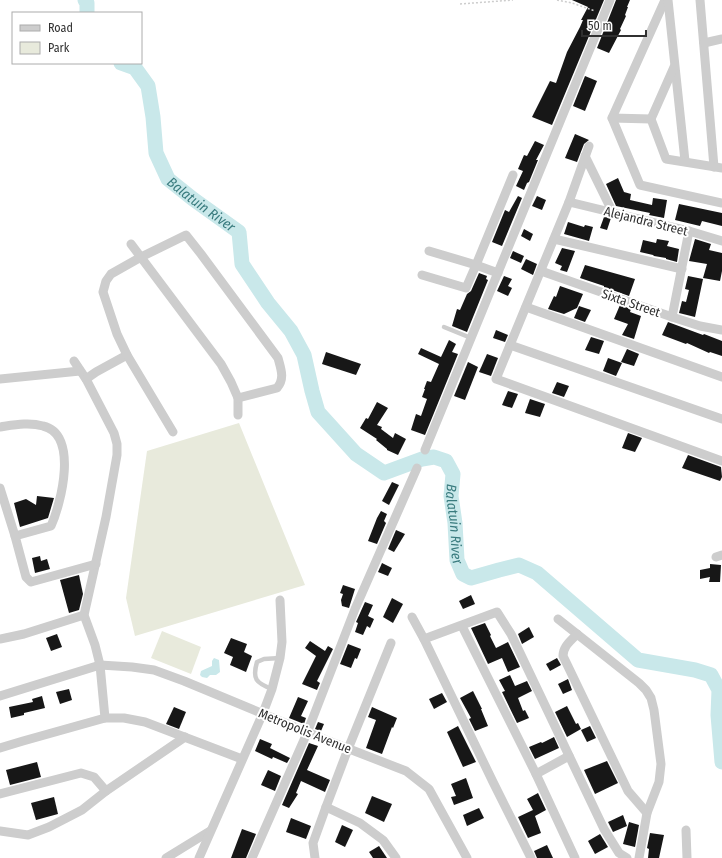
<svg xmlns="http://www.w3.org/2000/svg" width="722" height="858" font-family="'Fira Sans Condensed',sans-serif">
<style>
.green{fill:#e8eadc}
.water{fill:#c9e8ea}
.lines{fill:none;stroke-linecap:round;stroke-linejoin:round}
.river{stroke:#c9e8ea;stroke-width:15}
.building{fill:#171717}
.path{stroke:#cdcdcd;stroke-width:1.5;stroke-dasharray:2 2;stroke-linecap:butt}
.lane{stroke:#cdcdcd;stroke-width:4.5}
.street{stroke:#cdcdcd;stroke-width:9}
.labels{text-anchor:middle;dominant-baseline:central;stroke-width:4;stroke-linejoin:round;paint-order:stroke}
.street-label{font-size:13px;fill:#303030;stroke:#fff}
.water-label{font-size:14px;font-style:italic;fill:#397b7e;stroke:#fff}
</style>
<rect width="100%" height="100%" fill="#fff"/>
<g class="green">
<polygon points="239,423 305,585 135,636 126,598 147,451"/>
<polygon points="162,631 201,647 191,674 151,658"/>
</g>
<polygon class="water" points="214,658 219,660 220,672 216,675 210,675 207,678 202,677 200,675 201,671 212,666 212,661"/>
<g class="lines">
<g class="river">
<polyline points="85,0 87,3 87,13"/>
<path id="s1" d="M 121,63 L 135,68 L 148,86 L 153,117 L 156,153 L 168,179 L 193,199 L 239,232 L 242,264 L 268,303 L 291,331 L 304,355 L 312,391 L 318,412 L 356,454 L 384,473 L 422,459 L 434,457 L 446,461 L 453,474 L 451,496 L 455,523 L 457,560 L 463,574 L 471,578 L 499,570 L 519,565 L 537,573 L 638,660 L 695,670 L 711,675 L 719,690 L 718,715 L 722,762"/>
</g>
</g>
<g class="building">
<polygon points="572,0 604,0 552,125 532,117 550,81 556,83 567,52 580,27 583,20 581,20 588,7"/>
<polygon points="616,0 630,0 627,7 628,7 625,15 626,16 620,29 621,30 609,53 597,48"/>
<polygon points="585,76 597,81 585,111 573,106"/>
<polygon points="575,134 589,140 584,144 577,162 565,158"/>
<polygon points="535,141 544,145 536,160 538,160 529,182 527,183 524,190 516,186 523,171 518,169 524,155 527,156"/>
<polygon points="618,178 624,192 631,194 630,200 652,205 653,198 667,200 664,218 649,215 650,213 616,206 606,184"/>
<polygon points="518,196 522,198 502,246 492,242 505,210 509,212"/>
<polygon points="537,196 546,200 542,210 532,206"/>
<polygon points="679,204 722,213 722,226 702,221 700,226 675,220"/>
<polygon points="604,217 611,218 607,230 600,228"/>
<polygon points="568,222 584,227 585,225 593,227 589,241 564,234"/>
<polygon points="524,229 533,234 530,241 521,236"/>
<polygon points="657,239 669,241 667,246 679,249 677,262 666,259 666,258 654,256 653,255 640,252 643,240 656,243"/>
<polygon points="695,239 711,244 709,250 722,253 722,271 720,281 703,278 707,264 689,261"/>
<polygon points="562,248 575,251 567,272 560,270 562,266 555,263"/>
<polygon points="513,251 524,256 521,263 510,258"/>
<polygon points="526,259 537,264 533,275 521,269"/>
<polygon points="585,265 635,279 629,296 604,287 604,286 580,278"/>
<polygon points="479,273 487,276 486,279 488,280 467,332 452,326 457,309 460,310 467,294 471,291"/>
<polygon points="504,276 512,279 508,286 512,288 508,296 497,291"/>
<polygon points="688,276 703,279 695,317 679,313 682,301 686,302 689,290 685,289"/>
<polygon points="560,286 583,294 577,308 564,314 548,309 554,296 556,297"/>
<polygon points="620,305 631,309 630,312 641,316 634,339 622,335 628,324 614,319"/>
<polygon points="579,306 591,310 585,322 574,318"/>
<polygon points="668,322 703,335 704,334 722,341 722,356 710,352 709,353 687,343 686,344 662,335"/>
<polygon points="496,330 508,335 505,342 493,338"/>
<polygon points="591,337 604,341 599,354 585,350"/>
<polygon points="449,340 456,344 452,352 458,354 425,435 411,430 416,414 421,416 427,399 422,397 425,389 424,389 427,381 431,382 439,364 418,354 421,348 441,357"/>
<polygon points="627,349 639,354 634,366 621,362"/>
<polygon points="326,352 361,364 356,375 322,364"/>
<polygon points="487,354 498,358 491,376 479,372"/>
<polygon points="608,358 622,363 616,376 603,371"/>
<polygon points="468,362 478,367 465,400 454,396"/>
<polygon points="557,382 569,386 564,397 552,393"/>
<polygon points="508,391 518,394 512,408 502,405"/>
<polygon points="530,399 545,404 540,417 525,413"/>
<polygon points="377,402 388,408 377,425 382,427 381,429 393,438 395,433 406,439 398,455 387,450 387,449 376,440 377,439 360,428 366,418 368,419"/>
<polygon points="628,433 642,438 635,452 622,448"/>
<polygon points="688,455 721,467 722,477 720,481 682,468"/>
<polygon points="392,482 399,485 389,505 382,501"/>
<polygon points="37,496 54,498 48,518 20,527 14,503 26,499 36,505"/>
<polygon points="381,511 387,514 384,521 386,523 377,544 368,541 377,518"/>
<polygon points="396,530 405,534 394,552 388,549"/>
<polygon points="40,556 41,561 47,559 50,569 35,573 32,558"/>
<polygon points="382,563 392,568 388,576 378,572"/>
<polygon points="710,564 721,565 720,582 709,582 710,577 700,579 700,570 710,568"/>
<polygon points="79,575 83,594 79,610 69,613 60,580"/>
<polygon points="343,585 355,589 349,608 342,606 341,600 343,594 340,593"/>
<polygon points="471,595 475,604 463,609 459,601"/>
<polygon points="392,598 403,604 393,623 383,617"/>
<polygon points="365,602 373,605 368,616 374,619 370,628 367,626 363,635 355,632 358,623 356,622"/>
<polygon points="485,623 491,635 490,636 496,648 508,642 520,667 508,672 502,658 488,664 471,628"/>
<polygon points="529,627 534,637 522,644 518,634"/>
<polygon points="57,634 62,647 51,651 46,638"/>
<polygon points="231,638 247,644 244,652 252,656 246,672 230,665 233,657 224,653"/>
<polygon points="310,641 325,651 328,646 333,649 317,681 320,683 317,690 302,684 316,656 305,648"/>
<polygon points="348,644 361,649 357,659 355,658 351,668 340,664"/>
<polygon points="557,658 561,665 550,671 546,664"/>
<polygon points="510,675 515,686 527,681 532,691 518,698 523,711 525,710 529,718 517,723 502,692 505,691 499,680"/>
<polygon points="568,679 572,690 563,694 558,684"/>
<polygon points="69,689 72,700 60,704 56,692"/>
<polygon points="473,691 482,709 481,709 488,726 475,731 469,719 471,718 460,698"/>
<polygon points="442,693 447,702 434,709 429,699"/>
<polygon points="42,696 45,708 24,713 24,715 11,718 9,707 33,702 32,699"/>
<polygon points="298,697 308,701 301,716 306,718 304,724 289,718"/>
<polygon points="567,706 576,724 578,723 581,729 567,737 555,712"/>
<polygon points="174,707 186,712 179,729 166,724"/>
<polygon points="372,707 397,718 393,728 392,727 382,754 366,748 376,720 368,717"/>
<polygon points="318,722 324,724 321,731 315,729"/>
<polygon points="458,726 476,762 463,767 447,732"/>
<polygon points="590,726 596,738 587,742 581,730"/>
<polygon points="554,737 559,748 535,759 529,747 541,742 542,743"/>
<polygon points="260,739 272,744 270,748 290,758 287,763 273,757 272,759 255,751"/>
<polygon points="309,743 318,746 307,770 330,780 325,792 301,781 296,793 298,794 289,808 282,805"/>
<polygon points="607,761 618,783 595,794 584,770"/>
<polygon points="37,762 41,777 10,785 6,770"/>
<polygon points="268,770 281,776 275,791 261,785"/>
<polygon points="466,778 473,798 454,805 451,797 456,796 451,784"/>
<polygon points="538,793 546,810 535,816 541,833 528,838 518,817 533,810 527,799"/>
<polygon points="372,796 392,804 384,822 365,813"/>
<polygon points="54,797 58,814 36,820 31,803"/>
<polygon points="479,808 484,818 467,826 463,815"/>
<polygon points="623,815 627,826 613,832 608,822"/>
<polygon points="291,818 311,826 306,839 286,832"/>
<polygon points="629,822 639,825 635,847 623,844"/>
<polygon points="342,825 353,830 345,847 335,842"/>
<polygon points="242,829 256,834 246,858 231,858"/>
<polygon points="650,833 664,835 659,858 648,858 649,849 647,848"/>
<polygon points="600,834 608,847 595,854 588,841"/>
<polygon points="547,845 553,858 537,858 534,851"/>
<polygon points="379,846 387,858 373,858 369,852"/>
</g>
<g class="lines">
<g class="path">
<polyline points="557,0 572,3 595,11"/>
<polyline points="460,4 513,0"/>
</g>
<g class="lane">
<polyline points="444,327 471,338"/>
<path d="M 272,689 C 256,683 252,679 257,662 L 264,659 L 280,658"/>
</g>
<g class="street">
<polyline points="665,0 612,118 640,185 722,203"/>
<polyline points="668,0 685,161"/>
<polyline points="700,0 714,167"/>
<polyline points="704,43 722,39"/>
<polyline points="674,67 651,119 666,159 722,168"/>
<polyline points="612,118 651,119"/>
<polyline points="589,146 569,202 496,379 722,461"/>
<polyline points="585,156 613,213"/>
<polyline points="569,202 689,231 722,241"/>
<polyline points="554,239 682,269"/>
<polyline points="131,244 221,364 231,382 238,398 238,415"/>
<polyline points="541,271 672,317 700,326 722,330"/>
<polyline points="498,273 476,265 513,175"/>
<polyline points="422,275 466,288 476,265 429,251"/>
<polyline points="526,307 722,377"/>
<polyline points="672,317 689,231"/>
<polyline points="510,345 722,419"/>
<polyline points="74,361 86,379 114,433 117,444 117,455 106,517 84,615 95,645 100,665 105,718"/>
<polyline points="0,379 80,371"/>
<polyline points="86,379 96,372 127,355"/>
<path d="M 0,427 C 14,425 29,422 43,426 C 79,434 61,504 51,526 L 15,536"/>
<path d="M 173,432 L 127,355 L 117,334 L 103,292 L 106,281 L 111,274 L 141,257 L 186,235 L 201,254 L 278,358 C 281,369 285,379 277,388 L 238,398"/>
<polyline points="425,450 610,0"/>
<polyline points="0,488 15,536 26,577 31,582 96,564"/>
<polyline points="716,557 722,555"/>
<polyline points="412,617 424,639 493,782 531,858"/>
<polyline points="558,619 639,683 646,690 651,698 654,710 661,764 659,782 647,813 639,858"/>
<polyline points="462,626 536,774 575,858"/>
<path d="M 577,634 C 571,641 563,646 563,656 L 628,791 L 647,813"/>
<polyline points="0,639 24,634 84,615"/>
<polyline points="424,639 497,612 511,634 604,829 619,853 627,858"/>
<polyline points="0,696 100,665 132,667 154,670 184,681 326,740 406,771 429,789 467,858"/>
<polyline points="0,748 23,741 105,718 124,718 145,722 242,759"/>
<polyline points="536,774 569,756"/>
<polyline points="0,794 81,773 94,777 106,791"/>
<polyline points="326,807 360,823 383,840 396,858"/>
<polyline points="686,830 687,858"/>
<polyline points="0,831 28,835 49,827 82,810 106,791 185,737"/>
<polyline points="166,858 210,831"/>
<polyline points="199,858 263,713 272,689 280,658 282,642 280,600"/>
<polyline points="252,858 307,733 355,609 417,468"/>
<polyline points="315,858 313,843 326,807 348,749 391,643"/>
</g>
</g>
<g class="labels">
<g class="street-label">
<text transform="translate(646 221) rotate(14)">Alejandra Street</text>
<text transform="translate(631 303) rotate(19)">Sixta Street</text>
<text transform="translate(305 731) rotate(22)">Metropolis Avenue</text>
</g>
<g class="water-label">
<text stroke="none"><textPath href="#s1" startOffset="175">Balatuin River</textPath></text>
<text stroke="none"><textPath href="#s1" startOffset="644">Balatuin River</textPath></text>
</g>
</g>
<rect x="12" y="12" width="130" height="52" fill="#ffffff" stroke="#acacac"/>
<rect x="20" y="25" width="20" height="6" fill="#cdcdcd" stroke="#acacac"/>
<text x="48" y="32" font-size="12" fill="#303030">Road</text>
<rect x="20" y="42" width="20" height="12" fill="#e8eadc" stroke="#acacac"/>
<text x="48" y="52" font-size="12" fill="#303030">Park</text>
<path d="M582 30v6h64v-6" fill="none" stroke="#303030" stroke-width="2"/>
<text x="588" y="30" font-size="12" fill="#303030" stroke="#ffffff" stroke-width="3" paint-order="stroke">50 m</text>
</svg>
